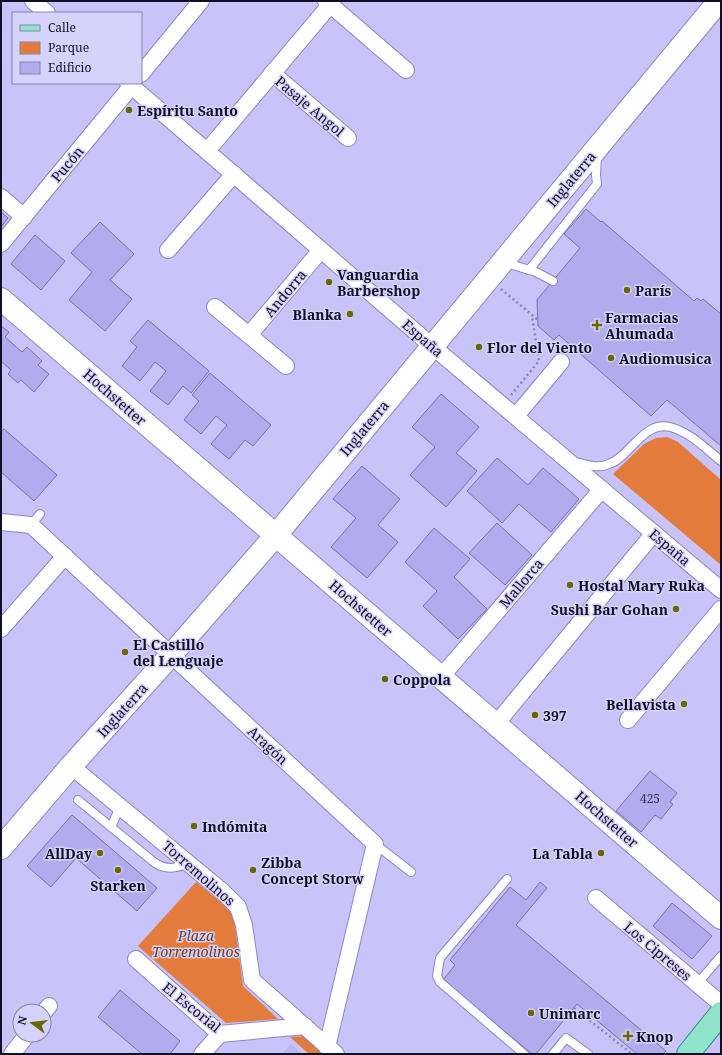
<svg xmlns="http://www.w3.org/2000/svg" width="722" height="1055" font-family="'Noto Serif',serif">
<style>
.built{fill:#bcb6f1}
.green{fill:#e37b3c}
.building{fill:#b2abed;stroke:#7870af}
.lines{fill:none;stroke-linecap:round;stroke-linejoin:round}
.lane-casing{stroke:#8d85c5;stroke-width:10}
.street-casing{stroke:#8d85c5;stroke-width:18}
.secondary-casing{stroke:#8d85c5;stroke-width:24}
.primary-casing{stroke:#328f7b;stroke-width:24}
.path{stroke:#8a85b1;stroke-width:2.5;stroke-dasharray:2 3;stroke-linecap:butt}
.lane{stroke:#fff;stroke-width:8}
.street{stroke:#fff;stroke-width:16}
.secondary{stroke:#fff;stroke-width:22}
.primary{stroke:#8ee5cb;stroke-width:22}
.poi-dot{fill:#696701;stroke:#d5d2fb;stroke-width:1.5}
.labels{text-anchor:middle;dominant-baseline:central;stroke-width:3;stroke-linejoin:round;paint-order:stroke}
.number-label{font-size:12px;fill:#3a3558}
.street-label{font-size:14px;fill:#120e26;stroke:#d5d2fb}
.poi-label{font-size:14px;font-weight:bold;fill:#120e26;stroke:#d5d2fb;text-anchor:start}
.park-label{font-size:14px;font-style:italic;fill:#6a3c22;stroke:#d5d2fb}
</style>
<rect width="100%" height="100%" fill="#c8c3f9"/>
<polygon class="built" points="291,1044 302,1054 282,1054"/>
<g class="green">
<polygon points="667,437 678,442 721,480 721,565 613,474 644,444 656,438"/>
<polygon points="196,882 228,908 234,918 243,986 278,1019 226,1023 138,946"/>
<polygon points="306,1036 327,1054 309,1054 290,1037"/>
</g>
<g class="building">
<polygon points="586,209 601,222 602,221 694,301 697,298 701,301 703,299 721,314 721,446 667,400 651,416 559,335 554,340 538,326 537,300 580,248 564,234"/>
<polygon points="1,212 8,218 1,227"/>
<polygon points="100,222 134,254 110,280 132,299 105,331 69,300 92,272 71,253"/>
<polygon points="35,235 65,261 41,290 11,264"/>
<polygon points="148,320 209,371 191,393 183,386 168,405 150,391 166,371 155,362 140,381 122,366 137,347 130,341"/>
<polygon points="1,326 9,332 5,337 22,352 27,347 42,361 38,365 49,374 34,392 21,380 18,383 8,374 11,370 1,361"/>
<polygon points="210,373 271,425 253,446 245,440 229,459 211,444 227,425 216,416 201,434 184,420 199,401 192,395"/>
<polygon points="441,394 479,427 456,453 477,471 446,507 410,475 435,447 412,427"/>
<polygon points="4,429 57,475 34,501 1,472 1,431"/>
<polygon points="497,458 528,485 543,468 579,499 551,532 519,504 502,523 467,491"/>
<polygon points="362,466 400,499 378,525 398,542 367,578 331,547 356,518 333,499"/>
<polygon points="497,523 532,555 505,585 469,553"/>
<polygon points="434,528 470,559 454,577 487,609 458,639 423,606 437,591 405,562"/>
<polygon points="650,771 677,793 670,802 673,804 661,819 655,815 641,832 616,811"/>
<polygon points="72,815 157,888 137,911 76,858 51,887 27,866"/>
<polygon points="540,882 547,888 516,925 666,1051 663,1054 637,1054 577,1004 536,1054 532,1054 443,980 455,965 450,960 510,887 526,900"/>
<polygon points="672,903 712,936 692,959 653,926"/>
<polygon points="120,990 180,1041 170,1054 142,1054 98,1017"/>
</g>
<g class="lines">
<g class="lane-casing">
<g id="lane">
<polyline points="503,262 536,272 553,281"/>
<polyline points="529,270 597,184 596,175 597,157"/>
<path d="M 576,462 C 587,465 598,469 609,464 C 630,457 644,420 670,427 C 690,432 706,449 721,461"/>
<polyline points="31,525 40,514"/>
<path d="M 78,800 L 155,863 C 166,870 176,869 188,863"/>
<polyline points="111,827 120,807"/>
<polyline points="375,844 411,872"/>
<polyline points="507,879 440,958 437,976 440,982 524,1054"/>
<polyline points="697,984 721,956"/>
<polyline points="553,1054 566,1038 588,1054"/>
</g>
</g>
<g class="street-casing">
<g id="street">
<polyline points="33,1 47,13"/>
<polyline points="326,1 406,70"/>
<polyline points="272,73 348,138"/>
<polyline points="141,74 201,1"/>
<polyline points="128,83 432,346 721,590"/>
<polyline points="207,151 330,5"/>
<polyline points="1,197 24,217"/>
<polyline points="1,244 134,83"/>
<polyline points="168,250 234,174"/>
<polyline points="215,307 286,366"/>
<polyline points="249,335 321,250"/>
<polyline points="516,416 561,362"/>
<polyline points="1,522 31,525 375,844 327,1047"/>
<polyline points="1,629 65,556"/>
<polyline points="441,677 602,489"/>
<polyline points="628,720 721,609"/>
<polyline points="496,724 654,533"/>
<polyline points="71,766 223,892 238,907 244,925 252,980 336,1054"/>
<polyline points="596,898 721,1004"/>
<polyline points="136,959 220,1034 305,1026"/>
<polyline points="44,1012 49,1006"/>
<polyline points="12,1054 27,1035"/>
<polyline points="202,1054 220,1034"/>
</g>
</g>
<g class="secondary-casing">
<g id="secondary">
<polyline points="1,299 721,918"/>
<polyline points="1,848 71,766 171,655 276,535 719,1"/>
</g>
</g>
<g class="primary-casing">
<polyline id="primary" points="688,1054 721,1013"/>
</g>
<g class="path">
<polyline points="501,289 538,320"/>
<polyline points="511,395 539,361 532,316"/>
<polyline points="574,1008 632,1054"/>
</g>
<use href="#lane" class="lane"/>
<use href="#street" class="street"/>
<use href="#secondary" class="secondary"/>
<use href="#primary" class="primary"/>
</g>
<g class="poi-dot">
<circle cx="129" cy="110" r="4"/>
<circle cx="329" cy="282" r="4"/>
<circle cx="627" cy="290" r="4"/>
<circle cx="350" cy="314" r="4"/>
<path d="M595 319h4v4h4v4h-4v4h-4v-4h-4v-4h4z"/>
<circle cx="479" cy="347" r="4"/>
<circle cx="611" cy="358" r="4"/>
<circle cx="570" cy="585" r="4"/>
<circle cx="676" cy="609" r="4"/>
<circle cx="125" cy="652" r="4"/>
<circle cx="385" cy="679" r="4"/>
<circle cx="684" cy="704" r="4"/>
<circle cx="535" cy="715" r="4"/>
<circle cx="194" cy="826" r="4"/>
<circle cx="100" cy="853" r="4"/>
<circle cx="601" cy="853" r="4"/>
<circle cx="118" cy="870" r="4"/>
<circle cx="253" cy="870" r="4"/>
<circle cx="531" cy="1013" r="4"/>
<path d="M626 1030h4v4h4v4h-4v4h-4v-4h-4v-4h4z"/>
</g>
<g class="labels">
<g class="number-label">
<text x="650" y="798">425</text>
</g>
<g class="street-label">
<text transform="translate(310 106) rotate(40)">Pasaje Angol</text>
<text transform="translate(67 164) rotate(-50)">Pucón</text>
<text transform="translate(571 179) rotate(-50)">Inglaterra</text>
<text transform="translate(285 293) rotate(-50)">Andorra</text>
<text transform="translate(423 338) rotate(41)">España</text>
<text transform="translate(115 397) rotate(41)">Hochstetter</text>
<text transform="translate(364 428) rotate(-50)">Inglaterra</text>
<text transform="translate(670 547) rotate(40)">España</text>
<text transform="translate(521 583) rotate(-50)">Mallorca</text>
<text transform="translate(361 608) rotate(41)">Hochstetter</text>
<text transform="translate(122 710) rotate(-48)">Inglaterra</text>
<text transform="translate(268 745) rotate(43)">Aragón</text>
<text transform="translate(607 819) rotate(41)">Hochstetter</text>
<text transform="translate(199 873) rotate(41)">Torremolinos</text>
<text transform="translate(658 951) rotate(40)">Los Cipreses</text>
<text transform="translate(192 1007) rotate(39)">El Escorial</text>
</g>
<g class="poi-label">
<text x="137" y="110">Espíritu Santo</text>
<text x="337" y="274">Vanguardia<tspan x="337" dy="16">Barbershop</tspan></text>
<text x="635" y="290">París</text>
<text x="342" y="314" text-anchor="end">Blanka</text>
<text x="605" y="317">Farmacias<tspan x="605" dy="16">Ahumada</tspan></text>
<text x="487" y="347">Flor del Viento</text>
<text x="619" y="358">Audiomusica</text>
<text x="578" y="585">Hostal Mary Ruka</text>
<text x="668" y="609" text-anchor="end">Sushi Bar Gohan</text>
<text x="133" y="644">El Castillo<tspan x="133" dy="16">del Lenguaje</tspan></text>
<text x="393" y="679">Coppola</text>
<text x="676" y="704" text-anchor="end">Bellavista</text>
<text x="543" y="715">397</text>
<text x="202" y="826">Indómita</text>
<text x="92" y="853" text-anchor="end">AllDay</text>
<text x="593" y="853" text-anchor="end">La Tabla</text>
<text x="261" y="862">Zibba<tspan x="261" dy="16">Concept Storw</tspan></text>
<text x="118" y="885" text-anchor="middle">Starken</text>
<text x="539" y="1013">Unimarc</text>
<text x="636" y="1036">Knop</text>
</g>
<g class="park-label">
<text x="196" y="935">Plaza<tspan x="196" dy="16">Torremolinos</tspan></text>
</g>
</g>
<rect width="722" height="1055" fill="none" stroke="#120e26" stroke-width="4"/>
<rect x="12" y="12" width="130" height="72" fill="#d5d2fb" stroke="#8784a6"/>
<rect x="20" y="25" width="20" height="6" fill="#8ee5cb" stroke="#8784a6"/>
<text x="48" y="32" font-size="12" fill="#120e26">Calle</text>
<rect x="20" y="42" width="20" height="12" fill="#e37b3c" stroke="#8784a6"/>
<text x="48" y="52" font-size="12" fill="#120e26">Parque</text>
<rect x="20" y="62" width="20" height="12" fill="#b2abed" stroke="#8784a6"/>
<text x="48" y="72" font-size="12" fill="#120e26">Edificio</text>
<g transform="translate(32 1023) rotate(285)"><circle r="19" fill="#d5d2fb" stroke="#8784a6"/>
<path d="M0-3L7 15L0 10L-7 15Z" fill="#696701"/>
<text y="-6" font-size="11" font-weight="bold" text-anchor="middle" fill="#120e26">N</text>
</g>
</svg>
